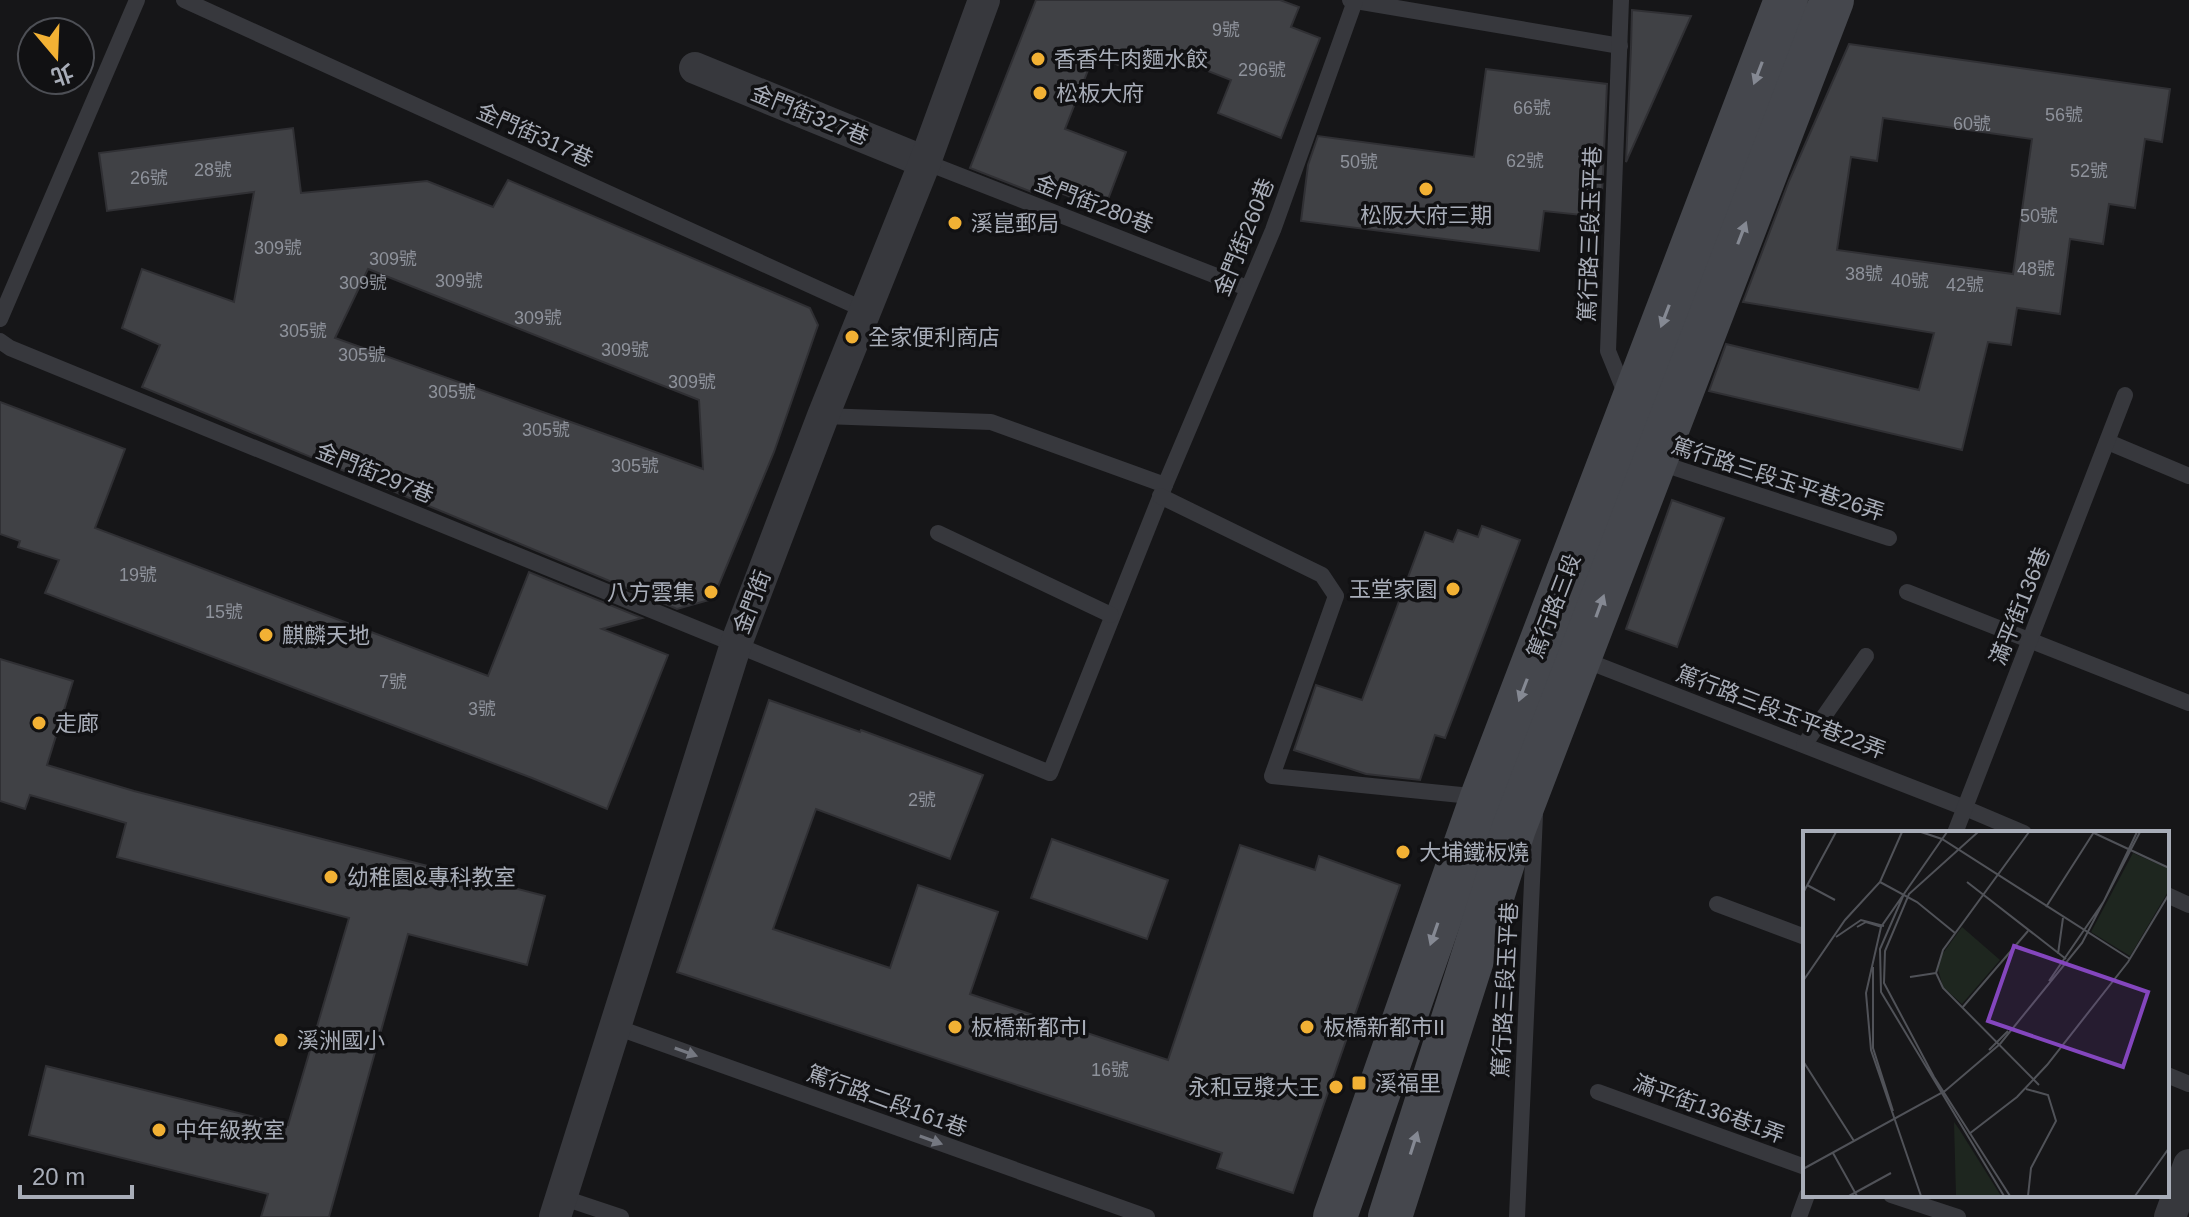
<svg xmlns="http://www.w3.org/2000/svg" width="2189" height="1217" font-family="Arial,'Noto Sans TC',sans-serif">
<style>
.building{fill:#404145;stroke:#303034;stroke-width:2;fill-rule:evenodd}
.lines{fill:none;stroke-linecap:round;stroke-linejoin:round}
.lane{stroke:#37383d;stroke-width:16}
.street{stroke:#37383d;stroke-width:32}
.secondary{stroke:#45474d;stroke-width:44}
.oneway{fill:#858993}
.oneway2{fill:#757881}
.poi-dot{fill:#f2b134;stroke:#111113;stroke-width:3}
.labels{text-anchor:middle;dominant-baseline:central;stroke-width:7;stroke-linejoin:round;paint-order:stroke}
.number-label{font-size:18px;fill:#8e929b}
.poi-label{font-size:22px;fill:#a8adb8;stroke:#111113;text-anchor:start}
.street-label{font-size:22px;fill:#a8adb8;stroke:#111113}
.inset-road{fill:none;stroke:#505258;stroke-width:2}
.view{fill:#8446be;fill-opacity:0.15;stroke:#8446be;stroke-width:4}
.inset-edge{fill:none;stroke:#a8adb8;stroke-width:4}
</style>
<rect width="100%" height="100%" fill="#161618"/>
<g class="building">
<polygon points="1036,0 1280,0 1299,7 1291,27 1320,38 1281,138 1218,113 1231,80 1165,54 1159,69 1127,56 1123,67 1094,55 1065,129 1126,152 1104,210 1045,187 1042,196 970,168"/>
<polygon points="1632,10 1691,16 1626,162 1631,47"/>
<path d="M 1849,44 L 2170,89 L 2162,142 L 2145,139 L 2135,208 L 2109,204 L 2103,244 L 2070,239 L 2060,314 L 2017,308 L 2011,345 L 1988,342 L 1962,450 L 1709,391 L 1726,344 L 1919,390 L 1934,333 L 1743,302 L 1789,181 ZM 1883,118 L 2032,139 L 2013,274 L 1837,250 L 1851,157 L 1877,161 Z"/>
<polygon points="1486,69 1607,84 1601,217 1544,211 1539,251 1301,221 1308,165 1318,136 1474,157"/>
<path d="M 293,128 L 301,193 L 427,181 L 493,207 L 508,180 L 810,308 L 818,325 L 774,452 L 713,599 L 677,609 L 142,387 L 160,345 L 122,328 L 142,269 L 234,302 L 254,192 L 107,211 L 99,153 ZM 368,269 L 699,400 L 703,469 L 335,338 Z"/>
<polygon points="0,402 125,449 95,528 488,676 529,572 642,618 602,629 668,655 607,809 532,778 45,593 59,560 18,547 20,541 0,534"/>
<polygon points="1672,500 1724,518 1677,647 1626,629"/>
<polygon points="1482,526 1520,540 1445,738 1435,735 1420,780 1366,774 1294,750 1316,685 1362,700 1425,532 1453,542 1458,530 1478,537"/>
<polygon points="0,659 73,681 47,765 134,791 545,896 527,965 408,934 329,1217 261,1217 268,1194 29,1135 46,1066 288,1125 349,918 117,857 126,823 30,795 25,809 0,801"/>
<polygon points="769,700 860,732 861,730 983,775 950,859 816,809 773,929 890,968 918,885 998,912 970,994 1168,1060 1240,845 1315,870 1319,856 1400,885 1293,1193 1217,1168 1222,1153 677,972"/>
<polygon points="1052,839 1168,880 1147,939 1031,898"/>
</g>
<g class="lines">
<g class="lane">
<polyline points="184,0 867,311"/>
<polyline points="1350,0 1620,46"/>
<polyline points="1621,0 1608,351 1626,395"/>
<polyline points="925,162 1247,288"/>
<polyline points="0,319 137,0"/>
<polyline points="0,341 10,348 1050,773 1165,485"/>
<polyline points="823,416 991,422 1165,485 1273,230 1355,1"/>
<polyline points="2108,442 2189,476"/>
<polyline points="1657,462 1889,538"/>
<polyline points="1160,496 1322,575 1336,596 1272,776 1481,797"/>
<polyline points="938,533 1111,615"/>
<polyline points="1907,592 2189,703"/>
<polyline points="1582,659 1965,808 2024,833"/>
<polyline points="1804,745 1866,656"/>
<polyline points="1955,833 2125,395"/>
<polyline points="2167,895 2189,905"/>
<polyline points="1717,904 1805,937"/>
<polyline points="613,1026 1147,1217"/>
<polyline points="2167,1075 2189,1084"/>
<polyline points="1598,1092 1805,1167"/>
<polyline points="1891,1195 1958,1217"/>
<polyline points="561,1197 621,1217"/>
<polyline points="1517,1217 1535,815"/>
<polyline points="1799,1217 1807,1195"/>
</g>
<g class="street">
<polyline points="695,68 925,162"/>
<polyline points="555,1217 736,644 823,416 925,162 984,0"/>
<polyline points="2170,1217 2189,1165"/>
</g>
<g class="secondary">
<polyline points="1335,1217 1482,797 1786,0"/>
<polyline points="1390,1217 1514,828 1832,0"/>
</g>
</g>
<defs><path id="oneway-solid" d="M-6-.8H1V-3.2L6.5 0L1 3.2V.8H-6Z" transform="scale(2)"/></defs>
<g class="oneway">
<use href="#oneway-solid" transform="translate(1758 73) rotate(111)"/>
<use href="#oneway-solid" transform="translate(1742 233) rotate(-69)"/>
<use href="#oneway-solid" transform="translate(1665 316) rotate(111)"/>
<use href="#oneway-solid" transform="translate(1600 606) rotate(-70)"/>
<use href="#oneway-solid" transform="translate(1523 690) rotate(111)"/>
<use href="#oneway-solid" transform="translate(1434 934) rotate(109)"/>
<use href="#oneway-solid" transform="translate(1414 1143) rotate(-72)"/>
</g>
<g class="oneway2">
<use href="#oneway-solid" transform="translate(686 1052) rotate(20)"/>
<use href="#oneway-solid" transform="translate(931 1140) rotate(20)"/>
</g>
<g class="poi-dot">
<circle cx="1038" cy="59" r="8"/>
<circle cx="1040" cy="93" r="8"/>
<circle cx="1426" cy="189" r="8"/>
<circle cx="955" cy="223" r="8"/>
<circle cx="852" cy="337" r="8"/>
<circle cx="1453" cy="589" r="8"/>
<circle cx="711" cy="592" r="8"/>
<circle cx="266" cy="635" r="8"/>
<circle cx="39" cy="723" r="8"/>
<circle cx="1403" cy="852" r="8"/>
<circle cx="331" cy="877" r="8"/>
<circle cx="955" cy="1027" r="8"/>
<circle cx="1307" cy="1027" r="8"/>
<circle cx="281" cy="1040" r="8"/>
<rect x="1351" y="1075" width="16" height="16" rx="4"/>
<circle cx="1336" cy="1087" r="8"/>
<circle cx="159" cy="1130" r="8"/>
</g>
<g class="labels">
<g class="number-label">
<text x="1226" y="30">9號</text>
<text x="1262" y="70">296號</text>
<text x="1532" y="108">66號</text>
<text x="2064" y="115">56號</text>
<text x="1972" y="124">60號</text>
<text x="1525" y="161">62號</text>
<text x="1359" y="162">50號</text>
<text x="213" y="170">28號</text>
<text x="2089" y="171">52號</text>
<text x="149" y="178">26號</text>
<text x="2039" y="216">50號</text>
<text x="278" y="248">309號</text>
<text x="393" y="259">309號</text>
<text x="2036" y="269">48號</text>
<text x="1864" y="274">38號</text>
<text x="459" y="281">309號</text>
<text x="1910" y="281">40號</text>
<text x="363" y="283">309號</text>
<text x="1965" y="285">42號</text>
<text x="538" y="318">309號</text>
<text x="303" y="331">305號</text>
<text x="625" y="350">309號</text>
<text x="362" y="355">305號</text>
<text x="692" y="382">309號</text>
<text x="452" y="392">305號</text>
<text x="546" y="430">305號</text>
<text x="635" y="466">305號</text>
<text x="138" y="575">19號</text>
<text x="224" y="612">15號</text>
<text x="393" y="682">7號</text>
<text x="482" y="709">3號</text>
<text x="922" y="800">2號</text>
<text x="1110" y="1070">16號</text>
</g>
<g class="poi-label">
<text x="1054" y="59">香香牛肉麵水餃</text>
<text x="1056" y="93">松板大府</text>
<text x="1426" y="215" text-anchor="middle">松阪大府三期</text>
<text x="971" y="223">溪崑郵局</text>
<text x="868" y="337">全家便利商店</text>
<text x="1437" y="589" text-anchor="end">玉堂家園</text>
<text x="695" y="592" text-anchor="end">八方雲集</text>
<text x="282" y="635">麒麟天地</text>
<text x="55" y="723">走廊</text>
<text x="1419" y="852">大埔鐵板燒</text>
<text x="347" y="877">幼稚園&amp;專科教室</text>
<text x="971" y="1027">板橋新都市I</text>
<text x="1323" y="1027">板橋新都市II</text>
<text x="297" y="1040">溪洲國小</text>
<text x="1375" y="1083">溪福里</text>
<text x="1320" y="1087" text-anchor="end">永和豆漿大王</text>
<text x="175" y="1130">中年級教室</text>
</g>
<g class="street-label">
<text transform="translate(810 115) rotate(22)">金門街327巷</text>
<text transform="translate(535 135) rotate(24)">金門街317巷</text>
<text transform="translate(1094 204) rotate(21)">金門街280巷</text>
<text transform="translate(1590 234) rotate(-88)">篤行路三段玉平巷</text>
<text transform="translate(1244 237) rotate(-68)">金門街260巷</text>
<text transform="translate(375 473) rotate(22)">金門街297巷</text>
<text transform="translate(1778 479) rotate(18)">篤行路三段玉平巷26弄</text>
<text transform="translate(752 602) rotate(-69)">金門街</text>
<text transform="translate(1554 606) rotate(-69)">篤行路三段</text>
<text transform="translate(2020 606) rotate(-68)">滿平街136巷</text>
<text transform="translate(1781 712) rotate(21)">篤行路三段玉平巷22弄</text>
<text transform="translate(1505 990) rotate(-87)">篤行路三段玉平巷</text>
<text transform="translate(887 1101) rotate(20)">篤行路二段161巷</text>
<text transform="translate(1709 1109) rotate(20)">滿平街136巷1弄</text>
</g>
</g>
<g transform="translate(1803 831)">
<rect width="366" height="366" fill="#161618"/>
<path d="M 330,22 L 366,38 L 366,59 L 327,125 L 288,101 ZM 159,96 L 197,129 L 159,173 L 140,156 L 135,138 L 138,125 ZM 151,291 L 156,298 L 198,365 L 153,365 Z" fill="#1e261f"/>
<path class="inset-road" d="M 118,1 L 139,8 L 327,128M 175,1 L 106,63 L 82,120 L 81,152 L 131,246 L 207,365M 226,1 L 140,119 L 133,142 L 140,157 L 236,254M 291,2 L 366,37M 77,51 L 114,71 L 152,102M 164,51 L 263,128M 4,54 L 32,69M 0,62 L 33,1M 101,63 L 77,118 L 78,161 L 201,365M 243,76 L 291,1M 54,96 L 63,91 L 79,96M 33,106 L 58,89 L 81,95M 255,123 L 260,87M 70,136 L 70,217 L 90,280M 107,146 L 133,142M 0,150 L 42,89 L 77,51 L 99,1M 246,150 L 301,70 L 334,1M 159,177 L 225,100M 186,219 L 205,200M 0,230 L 51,310M 223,258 L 245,264 L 253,290 L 228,337 L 225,365M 166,303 L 214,266 L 244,234 L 325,131 L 366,63M 30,322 L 54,365M 0,338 L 142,260 L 197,213 L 279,112 L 337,1M 46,365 L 88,342M 118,365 L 68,219 L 63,162 L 78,96 L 144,1M 332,365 L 366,317"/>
<path class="view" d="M 211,115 L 345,161 L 320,236 L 185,190 Z"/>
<rect width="366" height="366" class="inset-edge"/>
</g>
<g transform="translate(56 56) rotate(161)"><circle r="38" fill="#111113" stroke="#4d4f55" stroke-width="2"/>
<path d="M0-6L14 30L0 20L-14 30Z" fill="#f2b134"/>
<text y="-12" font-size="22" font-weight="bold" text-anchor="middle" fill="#a8adb8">北</text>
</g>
<path d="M20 1185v12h112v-12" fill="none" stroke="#a8adb8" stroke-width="4"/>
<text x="32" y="1185" font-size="24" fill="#a8adb8" stroke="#111113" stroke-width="6" paint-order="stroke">20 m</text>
</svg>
